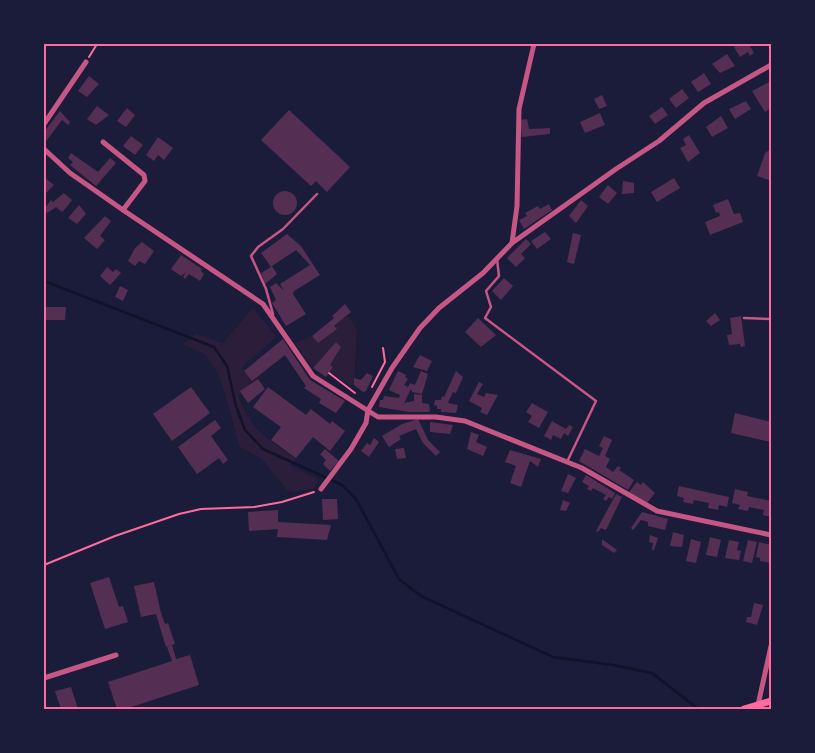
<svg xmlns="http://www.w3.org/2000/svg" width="815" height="753" font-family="'Crimson Pro',serif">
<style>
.green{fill:#2a1e3b}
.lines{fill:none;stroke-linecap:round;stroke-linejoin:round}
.stream{stroke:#12122b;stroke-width:2.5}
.building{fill:#542f53}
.path{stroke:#ff6b9d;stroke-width:2}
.service{stroke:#c65784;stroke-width:2.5}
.minor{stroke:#c65784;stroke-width:5}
.secondary{stroke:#ff6b9d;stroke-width:7}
.neatline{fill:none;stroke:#ff6b9d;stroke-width:2}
</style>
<rect width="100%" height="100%" fill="#1b1b3a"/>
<g class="green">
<path d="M 253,308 L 276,337 L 242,367 L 252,381 L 238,395 C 252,431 264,437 296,458 L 290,465 L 319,480 L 313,489 L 293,492 L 287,490 L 263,460 L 240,447 L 220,377 L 206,355 L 183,344 L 196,334 L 223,343 Z"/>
<polygon points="348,315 357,331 354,385 349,385 330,371 333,367 330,365 341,347 336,343 313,368 295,343 312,336 318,343 336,329 334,326"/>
</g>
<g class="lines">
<polyline class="stream" points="44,281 214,347 227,366 236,406 245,430 263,449 342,485 356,499 399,579 421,596 553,657 613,665 652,673 697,708"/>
</g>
<g class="building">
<polygon points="740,44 749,44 754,53 750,56 748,52 740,57 734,47"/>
<polygon points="727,54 735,66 720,73 712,64"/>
<polygon points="704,73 711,84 698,92 691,82"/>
<polygon points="89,76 99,84 87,97 78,91"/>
<polygon points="769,82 771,86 771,95 769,96 771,108 765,112 752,91"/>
<polygon points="682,89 689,98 676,108 669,99"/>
<polygon points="602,95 607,106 599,109 594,99"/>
<polygon points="746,101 751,109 735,119 729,109"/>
<polygon points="97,106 109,115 96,125 87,119"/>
<polygon points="662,107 668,115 655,124 649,116"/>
<polygon points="127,108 135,115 126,127 117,121"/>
<polygon points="289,110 350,167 327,192 316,181 311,186 261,140"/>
<polygon points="60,111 70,122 68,125 62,120 44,144 44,132"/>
<polygon points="600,113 605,125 585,133 580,122"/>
<polygon points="721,116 728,128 712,137 706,127"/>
<polygon points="527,119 529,129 550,128 550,134 522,137 520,120"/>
<polygon points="689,135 700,153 688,162 680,148 686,145 683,139"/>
<polygon points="131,136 143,145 135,155 123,146"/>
<polygon points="158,137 173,148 164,160 158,155 154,161 146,155"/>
<polygon points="771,149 771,174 769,180 757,176 765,153"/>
<polygon points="71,153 98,172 110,158 116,163 96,186 70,165 73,162 68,158"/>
<polygon points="44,177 54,185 44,195"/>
<polygon points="674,178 680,188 657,202 651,192"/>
<polygon points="623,181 634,183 634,193 622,194"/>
<polygon points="608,185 617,193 608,204 599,197"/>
<circle cx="285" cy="203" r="12"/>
<polygon points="64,193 72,200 65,209 62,212 56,207 47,213 44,209 51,200 53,202"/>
<polygon points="728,199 734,214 740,213 743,222 710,235 705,222 720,216 719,212 716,213 713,205"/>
<polygon points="581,200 588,206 576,223 569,216"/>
<polygon points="549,204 552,210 524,229 519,220 527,216 525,213 538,206 540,209"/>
<polygon points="79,205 86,214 77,224 68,218"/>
<polygon points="105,216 111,221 100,236 105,240 97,249 84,238"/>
<polygon points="545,232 551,239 537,249 531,241"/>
<polygon points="573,233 581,235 574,264 567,262"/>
<polygon points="287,234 301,246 320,275 294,291 293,294 306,314 286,326 272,303 276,300 270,287 276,283 284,291 280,284 310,265 296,250 272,266 277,274 265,284 261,273 271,267 261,253"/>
<polygon points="526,239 531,244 521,254 525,258 516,267 507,258"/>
<polygon points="142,242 154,251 145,264 139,261 135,266 128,261 135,248"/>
<polygon points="181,255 202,269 201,271 204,274 200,281 189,274 185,279 183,277 186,272 181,276 171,269"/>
<polygon points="107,267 113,272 116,269 121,273 110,285 100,276"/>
<polygon points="504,278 513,286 501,300 492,291"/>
<polygon points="120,286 128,290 123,301 115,297"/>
<polygon points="345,304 351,312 334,326 337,329 318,343 312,336 334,318 332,316"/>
<polygon points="44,307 66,307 65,320 44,320"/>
<polygon points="715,313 720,320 711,326 706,321"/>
<polygon points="741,316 745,346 741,347 740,344 729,345 727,335 732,334 730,318"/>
<polygon points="478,318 496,335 481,347 465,332"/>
<polygon points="283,339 310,380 345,401 336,413 319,403 321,399 304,388 306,386 285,355 252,381 244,371"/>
<polygon points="336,342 341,347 330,365 333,367 326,377 313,368"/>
<polygon points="420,355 432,361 427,371 413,367"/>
<polygon points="398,371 406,375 405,377 408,379 404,385 408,387 410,383 415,385 421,371 428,374 422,394 412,392 411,389 404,403 414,401 414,394 422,395 422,403 429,404 430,412 409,412 379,407 380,400 383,400 384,396 399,398 400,395 389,390"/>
<polygon points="456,371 463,377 456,393 453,392 448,403 458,405 456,413 441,412 441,409 437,409 437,406 434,405 435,400 441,400 442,396 444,397"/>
<polygon points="367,373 373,376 366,391 363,392 354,385 354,378 361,380"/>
<polygon points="258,379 265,389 248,403 240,391"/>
<polygon points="479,382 483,384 477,394 484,397 486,393 498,395 487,415 480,412 482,408 469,401"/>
<polygon points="191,387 210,413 172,441 153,414"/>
<polygon points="268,387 306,415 311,409 330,424 332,421 345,431 330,451 313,437 296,458 271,440 281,427 253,407"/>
<polygon points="532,403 548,412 539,428 528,422 532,416 526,412"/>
<polygon points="735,413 771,422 771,442 731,433"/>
<polygon points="418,419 428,440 440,452 436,456 423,443 416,429 399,436 401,439 389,447 382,436 402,424"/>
<polygon points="215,420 221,428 211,436 228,460 223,464 219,458 197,474 178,447"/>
<polygon points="552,421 566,429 569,425 573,427 568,436 564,433 561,439 553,435 551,440 544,436"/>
<polygon points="430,422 453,425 450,434 430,432"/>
<polygon points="471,432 479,435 476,442 487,447 483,456 467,449"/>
<polygon points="604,436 612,440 605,456 610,459 606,467 613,472 618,466 621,468 619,470 634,480 628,490 579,461 585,449 599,456 603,448 599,446"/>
<polygon points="374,438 379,442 369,457 361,451 367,443 370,445"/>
<polygon points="404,448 406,458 397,459 395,449"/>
<polygon points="325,449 339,461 330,471 323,464 326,460 320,454"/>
<polygon points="510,450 541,459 538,467 530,461 521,487 510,483 516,466 505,462"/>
<polygon points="568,474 576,478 568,493 561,491"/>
<polygon points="586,475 615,493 612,499 609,497 606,501 603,499 606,495 593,488 591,491 587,489 589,486 582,482"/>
<polygon points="637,482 641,485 643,482 655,493 647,503 629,492"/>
<polygon points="679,486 729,497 727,507 719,505 718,510 708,508 709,503 694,500 693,504 683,502 684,498 677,496"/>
<polygon points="735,489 748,492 747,496 771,501 771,517 763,515 764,510 749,507 748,511 738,509 740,505 732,503"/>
<polygon points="616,494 622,497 606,530 601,528 598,532 596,531"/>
<polygon points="322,499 337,499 338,519 323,520"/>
<polygon points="563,500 570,503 566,511 560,510"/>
<polygon points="278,510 278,522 331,525 327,540 277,537 278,529 249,531 248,512"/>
<polygon points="642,512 668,519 665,530 648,526 648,522 641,520 633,530 631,528"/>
<polygon points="673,532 684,535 682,547 670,546"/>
<polygon points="650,535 658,538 654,550 652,550 653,543 649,542"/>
<polygon points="710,537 721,540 717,557 706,555"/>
<polygon points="602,539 617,550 614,553 602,545"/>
<polygon points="691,539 701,542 696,563 686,561"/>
<polygon points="729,540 739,542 737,550 741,551 739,560 725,558"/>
<polygon points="748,540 757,542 752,563 743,561"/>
<polygon points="759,542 771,545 771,563 760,561 760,558 756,557"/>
<polygon points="109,577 119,607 123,606 128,622 105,629 90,583"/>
<polygon points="154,582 161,613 165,624 168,623 175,644 166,647 156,614 141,617 134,586"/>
<polygon points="754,603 763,605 757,625 746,622 747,617 751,617"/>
<polygon points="172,645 176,659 190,655 199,685 125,709 117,709 108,682 172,661 167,647"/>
<polygon points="71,687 78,709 61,709 55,691"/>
</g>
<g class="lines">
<g class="path">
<polyline points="89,57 97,44"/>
<polyline points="329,373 355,393"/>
<polyline points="372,387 385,362 383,348"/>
<polyline points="44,565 115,536 179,514 201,509 254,507 282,502 314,492"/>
</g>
<g class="service">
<polyline points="497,259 499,276 486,291 491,307 485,318 596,401 567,462"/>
<polyline points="273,314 266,289 251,256 258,247 283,229 317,194"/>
<polyline points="744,318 771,319"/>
</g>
<g class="minor">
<polyline points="44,124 86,62"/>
<polyline points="103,142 144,175 145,181 123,210"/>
<polyline points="44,149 70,173 123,210 263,304 313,376 378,417 436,417 465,421 582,468 657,511 771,535"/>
<polyline points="512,243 517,206 519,109 534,44"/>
<polyline points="321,489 351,449 366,423 368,410 392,368 420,328 439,308 483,273 512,243 616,169 659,141 704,103 771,65"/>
<polyline points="44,678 116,655"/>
<polyline points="758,705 771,646"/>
</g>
<polyline class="secondary" points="744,709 771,701"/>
</g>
<rect width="815" height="753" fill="none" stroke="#1b1b3a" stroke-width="90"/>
<rect x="45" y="45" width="725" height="663" class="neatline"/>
</svg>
